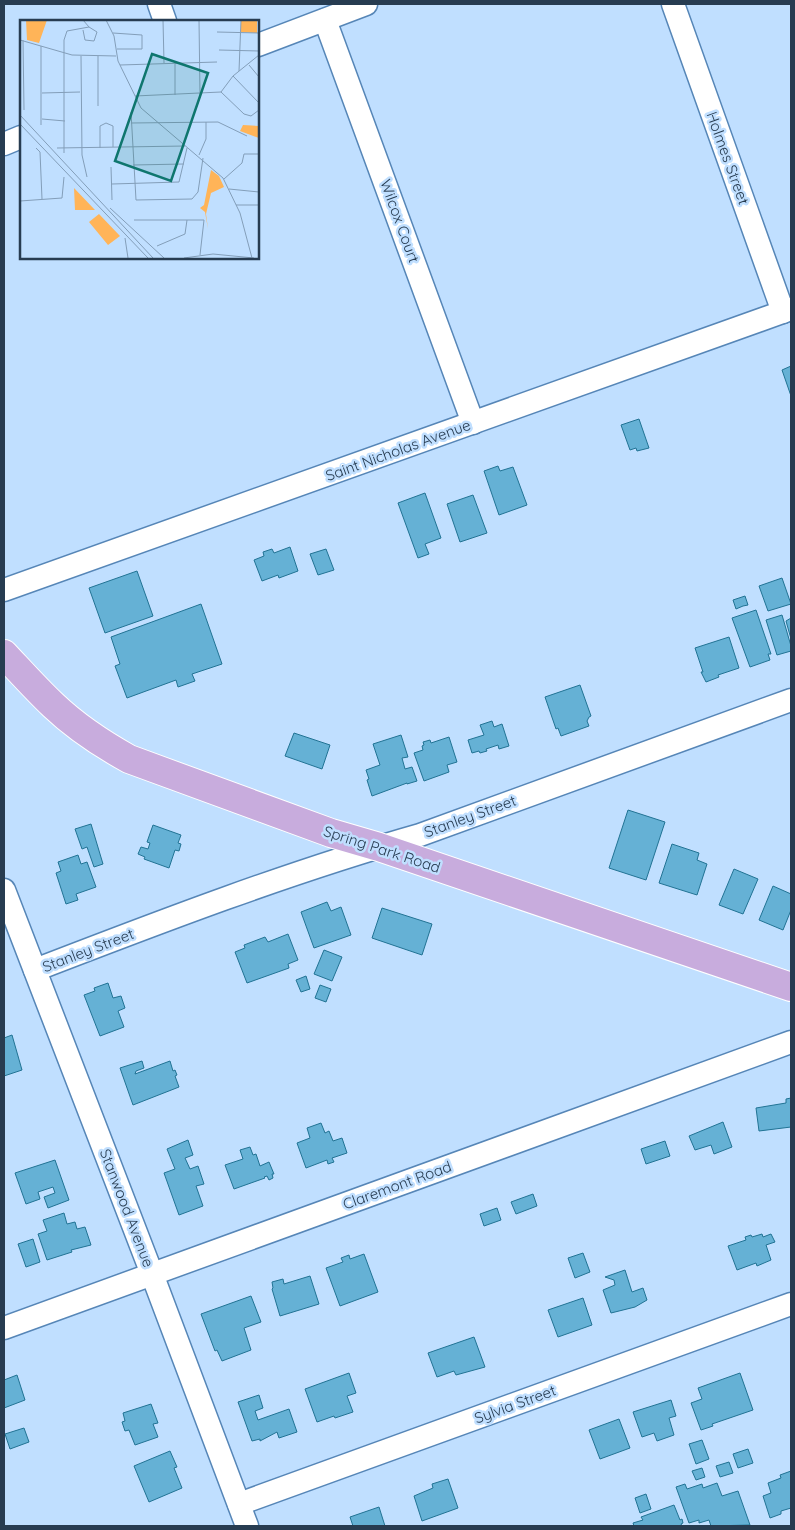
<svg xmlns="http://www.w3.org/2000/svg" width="795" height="1530" font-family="Quicksand,sans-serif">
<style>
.building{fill:#65b1d5;stroke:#217394}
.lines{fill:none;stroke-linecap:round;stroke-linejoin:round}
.minor-casing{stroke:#5686b7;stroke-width:25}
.major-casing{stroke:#fff;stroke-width:30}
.minor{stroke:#fff;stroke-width:22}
.major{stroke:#c8acdd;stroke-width:28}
.labels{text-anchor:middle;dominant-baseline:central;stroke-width:5;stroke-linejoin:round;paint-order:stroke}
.street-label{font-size:15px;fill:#273c51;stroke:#c0dfff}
.inset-road{fill:none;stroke:#839eb9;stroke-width:1}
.view{fill:#0f766e;fill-opacity:0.15;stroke:#0f766e;stroke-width:2.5}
.inset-edge{fill:none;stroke:#273c51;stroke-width:2.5}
</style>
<rect width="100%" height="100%" fill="#c0dfff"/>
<g class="building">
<polygon points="791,366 791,396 782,370"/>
<polygon points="639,419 649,448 637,451 636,448 630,450 621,425"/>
<polygon points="498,466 500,471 513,467 527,505 499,515 484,471"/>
<polygon points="425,493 441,538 425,544 429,554 418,558 398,503"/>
<polygon points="473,495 487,533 460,542 447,504"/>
<polygon points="290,547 298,571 279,578 278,575 262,581 254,560 264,556 263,552 272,549 274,553"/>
<polygon points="326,549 334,570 318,575 310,554"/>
<polygon points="137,571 153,616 105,633 89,588"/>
<polygon points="782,578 791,604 768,611 759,586"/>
<polygon points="745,596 748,605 743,606 736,609 733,600"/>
<polygon points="201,604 222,664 192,674 195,681 178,687 176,680 127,698 115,666 120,664 111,637"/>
<polygon points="756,610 771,654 768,654 770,660 750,667 732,618"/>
<polygon points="782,615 791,646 791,651 777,655 766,620"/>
<polygon points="791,618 791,639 786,621"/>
<polygon points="729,637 739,668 718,675 719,677 706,682 701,672 703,672 695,648"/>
<polygon points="580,685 591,716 589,717 587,721 589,726 561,736 558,728 556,729 545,697"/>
<polygon points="492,721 494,727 502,724 509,746 499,749 498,745 486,749 487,751 480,753 479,751 472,753 468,740 484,735 480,725"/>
<polygon points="294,733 330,745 322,769 285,756"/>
<polygon points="401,735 408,757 402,758 405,769 412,767 417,781 407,784 407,783 372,796 367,780 369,779 366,770 380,765 373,744"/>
<polygon points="449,737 457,762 447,765 449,772 424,781 414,753 423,750 422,746 424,745 423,742 430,740 431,743"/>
<polygon points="628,810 665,822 646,880 609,868"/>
<polygon points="91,824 103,864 94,867 87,847 82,849 75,829"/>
<polygon points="153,825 181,835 178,843 181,844 179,851 175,850 169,868 144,859 145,857 138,854 141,847 148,849 150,843 147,842"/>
<polygon points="672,844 699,853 697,860 707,864 697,895 659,883"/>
<polygon points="78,855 81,864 87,862 96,887 76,894 78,900 66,904 56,873 61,871 58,862"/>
<polygon points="734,869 758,879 743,914 719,905"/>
<polygon points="773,886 791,894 791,910 783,930 759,920"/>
<polygon points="327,902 331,911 341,907 351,935 314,948 301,912"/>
<polygon points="382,908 432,924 422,955 372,938"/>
<polygon points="288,934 298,960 288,964 289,968 247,983 235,952 245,948 244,945 265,937 268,942"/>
<polygon points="324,950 342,957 332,981 314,974"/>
<polygon points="306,976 310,989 301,992 296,980"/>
<polygon points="108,983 113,998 121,996 125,1008 118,1011 124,1027 100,1036 84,995 95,991 94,988"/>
<polygon points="320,985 331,989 326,1002 315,998"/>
<polygon points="12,1035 22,1070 4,1076 4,1038"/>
<polygon points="142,1061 144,1068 136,1071 135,1074 170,1061 173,1071 175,1070 177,1075 175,1076 179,1087 133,1105 120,1068"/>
<polygon points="791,1098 791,1127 759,1131 756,1108 786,1103 786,1099"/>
<polygon points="723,1122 732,1147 714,1154 711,1145 695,1150 689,1136"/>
<polygon points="321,1123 325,1133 329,1131 333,1141 342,1138 347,1153 332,1158 334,1162 328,1164 327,1160 306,1168 297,1143 310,1138 307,1128"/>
<polygon points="188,1140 193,1155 185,1158 190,1169 198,1166 204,1184 196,1186 203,1206 179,1215 164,1173 175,1169 167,1149"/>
<polygon points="665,1141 670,1156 646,1164 641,1149"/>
<polygon points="250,1147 253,1155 256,1154 260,1166 269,1162 274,1174 272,1174 273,1178 269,1180 267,1176 264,1177 265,1178 234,1189 225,1165 243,1159 240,1150"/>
<polygon points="55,1160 69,1200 48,1208 44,1197 55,1193 53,1187 38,1192 40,1199 26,1204 15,1173"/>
<polygon points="533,1194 537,1206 516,1214 511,1202"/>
<polygon points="497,1208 501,1220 484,1226 480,1214"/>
<polygon points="64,1213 67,1224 75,1222 77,1229 85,1227 91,1245 71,1250 72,1252 47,1260 38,1234 47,1231 43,1220"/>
<polygon points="762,1234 763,1237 771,1234 775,1242 766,1245 771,1260 757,1266 756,1263 737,1270 728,1246 746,1240 745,1237 751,1235 752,1237"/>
<polygon points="33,1239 40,1262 26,1267 18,1244"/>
<polygon points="583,1253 590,1272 575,1278 568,1258"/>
<polygon points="364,1254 378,1292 340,1306 326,1268 343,1262 341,1258 349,1255 350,1259"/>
<polygon points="625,1270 632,1292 643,1288 647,1300 635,1307 611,1313 603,1290 615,1285 614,1280 605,1277"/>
<polygon points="310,1276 319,1304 280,1316 272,1289 273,1288 272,1282 283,1279 284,1284"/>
<polygon points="251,1296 261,1322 244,1328 251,1350 222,1361 217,1350 215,1351 201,1314"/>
<polygon points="583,1298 592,1325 558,1337 548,1310"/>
<polygon points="474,1337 485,1367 456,1375 454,1371 437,1377 428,1353"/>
<polygon points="349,1373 356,1393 347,1396 353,1412 335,1418 334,1416 317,1422 305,1389"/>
<polygon points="740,1373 753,1410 712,1424 713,1426 701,1430 691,1403 702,1399 698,1388"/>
<polygon points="17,1375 25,1400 4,1408 4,1380"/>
<polygon points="259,1395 263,1408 255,1411 258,1420 289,1409 297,1432 279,1438 277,1432 260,1441 260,1439 252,1441 238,1402"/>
<polygon points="671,1400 676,1416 669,1418 674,1435 657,1441 654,1433 642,1437 633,1412"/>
<polygon points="151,1404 158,1423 153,1424 158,1437 135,1445 129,1430 125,1431 122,1422 125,1421 123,1413"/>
<polygon points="619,1419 630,1448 600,1459 589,1430"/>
<polygon points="24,1428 29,1442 10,1449 5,1434"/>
<polygon points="702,1440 709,1459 696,1464 689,1444"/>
<polygon points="748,1449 753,1463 738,1468 733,1454"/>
<polygon points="170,1451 177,1467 174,1468 182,1488 149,1502 134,1466"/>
<polygon points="729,1462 733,1473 720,1477 716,1466"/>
<polygon points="702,1468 705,1477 696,1480 692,1471"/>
<polygon points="791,1471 791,1508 781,1511 781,1514 770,1518 763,1496 771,1493 768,1483 781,1478 780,1475"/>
<polygon points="448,1479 458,1508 422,1521 414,1496 433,1488 432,1484"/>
<polygon points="717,1483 722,1496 738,1491 750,1525 711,1526 709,1520 699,1523 699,1520 689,1523 676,1487 685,1484 687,1489 702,1484 703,1488"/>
<polygon points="646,1494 651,1509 640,1513 635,1498"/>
<polygon points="674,1505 680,1520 682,1519 683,1523 681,1524 682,1526 634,1526 633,1523 643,1520 641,1517"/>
<polygon points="379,1507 385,1526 353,1526 350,1517"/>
</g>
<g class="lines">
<g class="minor-casing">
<g id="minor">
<polyline points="159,4 165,21"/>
<polyline points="673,4 783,312"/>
<polyline points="325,20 473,423"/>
<polyline points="258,45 366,4"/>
<polyline points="4,144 21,137"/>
<polyline points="4,590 791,309"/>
<polyline points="4,890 152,1274 247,1526"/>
<path d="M 35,970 C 162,921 290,872 420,835 L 791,700"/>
<polyline points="4,1328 791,1042"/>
<polyline points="239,1504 791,1304"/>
</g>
</g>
<g class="major-casing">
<path id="major" d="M 4,654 C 20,671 36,689 53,705 C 76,727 102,744 129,759 L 331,833 L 379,847 L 791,987"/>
</g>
<use href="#minor" class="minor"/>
<use href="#major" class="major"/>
</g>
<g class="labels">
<g class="street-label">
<text transform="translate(728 158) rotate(70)">Holmes Street</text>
<text transform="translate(400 221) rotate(70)">Wilcox Court</text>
<text transform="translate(398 450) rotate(-20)">Saint Nicholas Avenue</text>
<text transform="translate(470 816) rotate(-20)">Stanley Street</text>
<text transform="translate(382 849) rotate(18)">Spring Park Road</text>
<text transform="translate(88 950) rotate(-21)">Stanley Street</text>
<text transform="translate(397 1185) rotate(-20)">Claremont Road</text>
<text transform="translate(127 1208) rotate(69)">Stanwood Avenue</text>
<text transform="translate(515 1404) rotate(-20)">Sylvia Street</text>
</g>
</g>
<g transform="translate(20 20)">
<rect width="239" height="239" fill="#c0dfff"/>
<path d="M 27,0 L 19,23 L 7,20 L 6,0 ZM 237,0 L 237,13 L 221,12 L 221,1 ZM 223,105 L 239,106 L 239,118 L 220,111 ZM 191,150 L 199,156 L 204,167 L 191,173 L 186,194 L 188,209 L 185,192 L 180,188 L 184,185 ZM 54,168 L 75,190 L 55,190 ZM 79,194 L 100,216 L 88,225 L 69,202 Z" fill="#ffb458"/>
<path class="inset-road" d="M 86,0 L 94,16 L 98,41 L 121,88 L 203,158 L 220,193 L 232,238M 143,0 L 144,43M 179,0 L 180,75M 63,10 L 65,20 L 74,21 L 77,12 L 69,7M 197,12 L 239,13M 93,13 L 122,15 L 122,29 L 97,29M 0,20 L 52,35 L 96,36M 3,20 L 4,90M 199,30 L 239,31M 61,36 L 62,135 L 67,157M 78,36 L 78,86M 155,43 L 155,75M 100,45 L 197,42M 229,45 L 239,57M 219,51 L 221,0M 213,56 L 239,83M 201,72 L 213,56 L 239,35M 201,72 L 224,94 L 231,96 L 239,90M 22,73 L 60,72M 115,76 L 201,72M 111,92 L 116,180 L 172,179 L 178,172 L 183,138M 0,95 L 133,238M 22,99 L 45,101M 111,103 L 198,102 L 227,116M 0,104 L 128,238M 21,105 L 21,26M 16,128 L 20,132 L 22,179M 37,128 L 165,126M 80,128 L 80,106 L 86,103 L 93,106 L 93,127M 44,133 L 44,20 L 47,11 L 69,7 L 63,0M 179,135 L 186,119 L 186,102M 113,145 L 164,144M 91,147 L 92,180M 204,159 L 222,143 L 224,134 L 239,134M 92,164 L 159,162 L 167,128M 209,169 L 239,172M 0,181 L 42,178 L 44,157M 216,185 L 239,185M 90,188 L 144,238M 114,200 L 184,200 L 180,235M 105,218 L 108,238M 137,226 L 165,214 L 167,200M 164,238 L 193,234 L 234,238"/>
<path class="view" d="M 132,34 L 188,53 L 151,161 L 95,141 Z"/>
<rect width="239" height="239" class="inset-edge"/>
</g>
<rect width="795" height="1530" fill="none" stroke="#273c51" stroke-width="10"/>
</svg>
